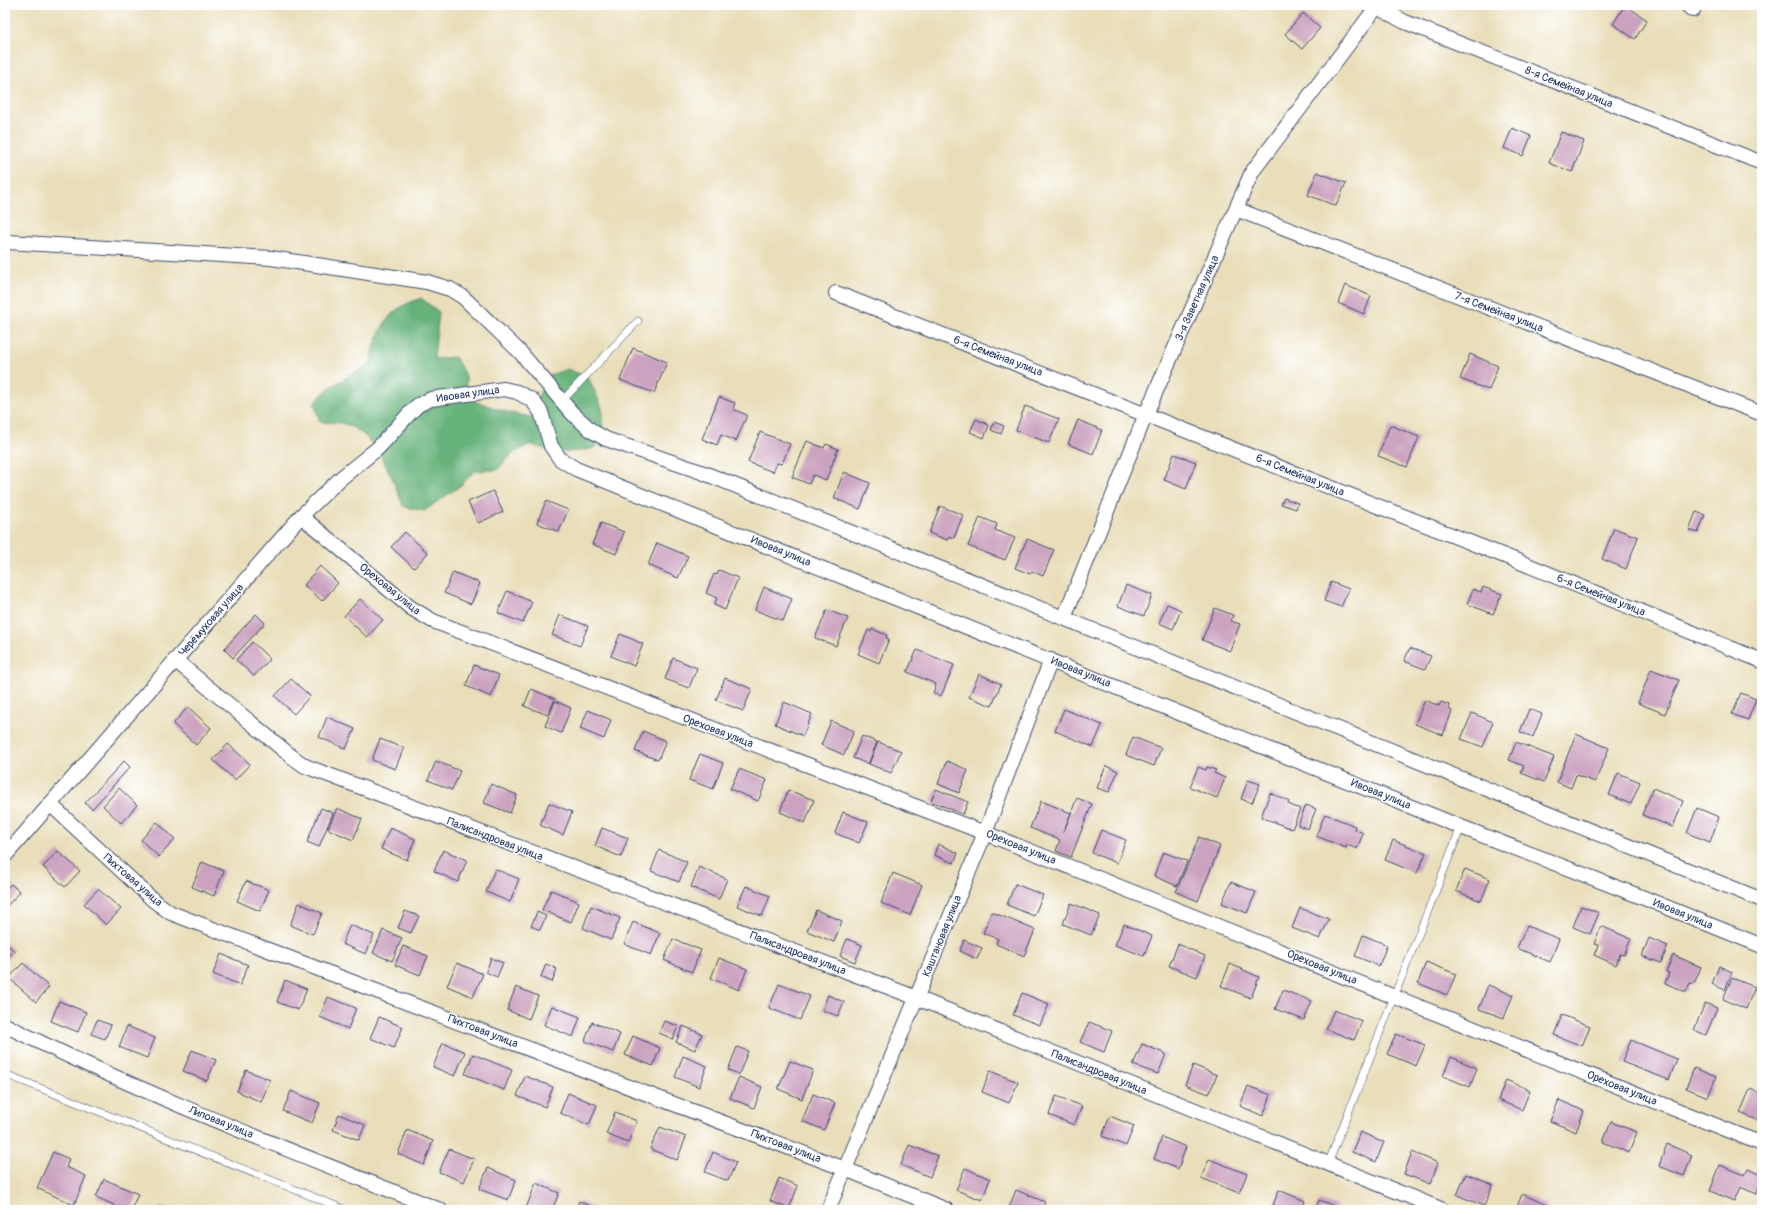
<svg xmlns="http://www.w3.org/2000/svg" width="1767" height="1215" font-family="Pangolin,sans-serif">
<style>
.forest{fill:#66b27a;stroke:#40706c}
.building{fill:#cba2bf}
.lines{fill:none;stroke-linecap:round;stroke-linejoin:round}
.service-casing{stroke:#3a496c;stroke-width:8}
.minor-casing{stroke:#3a496c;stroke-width:16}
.service{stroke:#fff;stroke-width:7}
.minor{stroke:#fff;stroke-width:14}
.labels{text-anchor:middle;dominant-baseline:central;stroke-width:3;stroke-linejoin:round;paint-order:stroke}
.street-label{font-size:11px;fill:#1b2f5e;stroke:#fff}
</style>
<rect width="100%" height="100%" fill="#fff"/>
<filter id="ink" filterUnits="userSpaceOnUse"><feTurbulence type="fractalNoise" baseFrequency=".025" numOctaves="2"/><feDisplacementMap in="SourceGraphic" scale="8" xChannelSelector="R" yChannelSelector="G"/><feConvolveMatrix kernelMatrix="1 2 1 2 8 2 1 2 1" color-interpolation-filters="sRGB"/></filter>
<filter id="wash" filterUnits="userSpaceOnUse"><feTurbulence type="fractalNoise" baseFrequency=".012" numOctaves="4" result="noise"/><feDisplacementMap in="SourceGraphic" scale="16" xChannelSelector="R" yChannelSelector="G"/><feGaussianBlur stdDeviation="0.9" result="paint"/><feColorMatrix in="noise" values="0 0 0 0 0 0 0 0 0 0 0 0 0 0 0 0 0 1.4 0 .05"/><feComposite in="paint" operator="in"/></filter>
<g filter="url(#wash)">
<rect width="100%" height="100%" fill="#e9deb9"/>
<path class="forest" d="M 421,298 L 439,312 L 434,359 L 455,357 L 466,377 L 468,399 L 510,413 L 532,417 L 545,377 L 567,369 L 588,377 C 602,407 611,416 594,448 C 567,454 556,454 530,444 L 512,454 L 497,470 L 475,471 L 460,486 L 424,511 L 403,506 C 392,477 376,431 341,423 C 335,422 327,423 320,422 L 314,402 L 330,387 L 370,364 C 375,343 381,319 401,307 C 407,303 415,301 421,298 Z"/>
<g id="blocks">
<g class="building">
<polygon points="1625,5 1647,20 1635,39 1613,24"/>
<polygon points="1303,13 1320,28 1302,49 1285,34"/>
<polygon points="1512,128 1531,136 1523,156 1504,148"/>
<polygon points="1561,132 1584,141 1572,172 1549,163"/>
<polygon points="1317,172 1346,183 1336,206 1308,195"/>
<polygon points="1345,285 1371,296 1364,314 1338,303"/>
<polygon points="633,348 667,362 654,393 620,380"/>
<polygon points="1470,354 1498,366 1489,390 1460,379"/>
<polygon points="719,397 735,403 733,409 747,415 736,441 721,435 717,445 702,439"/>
<polygon points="1025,406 1059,419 1049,443 1016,430"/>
<polygon points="976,419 989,425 984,438 970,432"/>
<polygon points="1078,420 1102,430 1093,454 1068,444"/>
<polygon points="994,422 1004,426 1001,434 991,430"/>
<polygon points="1390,425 1419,437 1407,467 1378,456"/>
<polygon points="760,432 790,444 782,464 777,463 773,472 748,462"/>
<polygon points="807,441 824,448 826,444 838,449 826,480 813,475 809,484 792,477"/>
<polygon points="1174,454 1196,462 1186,489 1164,480"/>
<polygon points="844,472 870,483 860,509 834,498"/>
<polygon points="493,491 503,512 478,523 468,502"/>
<polygon points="1284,498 1298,503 1296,509 1281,504"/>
<polygon points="546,501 568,510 559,532 537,523"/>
<polygon points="940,506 963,515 954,538 949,536 947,540 929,533"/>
<polygon points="1696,512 1705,515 1698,533 1689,530"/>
<polygon points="980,517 997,524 995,530 1015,538 1005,560 968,546"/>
<polygon points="601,523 624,532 616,554 592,544"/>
<polygon points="1614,528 1638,537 1626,569 1602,559"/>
<polygon points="405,532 428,553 414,568 391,547"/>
<polygon points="1027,539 1054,550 1043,576 1032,571 1030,574 1015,568"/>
<polygon points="657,543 688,556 678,578 648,565"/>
<polygon points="320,566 338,583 322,601 304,585"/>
<polygon points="719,570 738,578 725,610 714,605 717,598 706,593 714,574 717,575"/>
<polygon points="453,572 480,583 471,604 444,593"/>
<polygon points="1331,582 1349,589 1341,607 1324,601"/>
<polygon points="1126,585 1152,595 1144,616 1118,606"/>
<polygon points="764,587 792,599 783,621 755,610"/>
<polygon points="1483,587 1502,594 1493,614 1467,604 1473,589 1481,592"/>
<polygon points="507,591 532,602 523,623 498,613"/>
<polygon points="360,599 383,620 367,637 344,616"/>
<polygon points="1167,604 1181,610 1173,629 1159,623"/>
<polygon points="1215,608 1233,615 1231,621 1240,624 1230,651 1202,640"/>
<polygon points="827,610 848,618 836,646 815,638"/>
<polygon points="256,614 265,623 233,658 224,649"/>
<polygon points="560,615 588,626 580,646 552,635"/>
<polygon points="872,629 887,635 886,638 889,639 879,663 858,654 868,630 871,632"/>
<polygon points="620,634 643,644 634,666 611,656"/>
<polygon points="252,642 270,659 254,676 236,660"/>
<polygon points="1410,648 1431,656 1425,669 1404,661"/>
<polygon points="917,650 954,665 941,696 933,693 936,684 907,672"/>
<polygon points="673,658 697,668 689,688 665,679"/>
<polygon points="474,665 499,675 491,697 466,686"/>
<polygon points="1651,669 1679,680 1665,714 1638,703"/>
<polygon points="979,674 1001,684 992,706 969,697"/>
<polygon points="725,678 752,689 743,711 716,700"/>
<polygon points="291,679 310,696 294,714 275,696"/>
<polygon points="531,689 555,699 548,715 524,706"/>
<polygon points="1741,693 1756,699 1748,720 1732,714"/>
<polygon points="1425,700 1439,706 1441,702 1450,705 1449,709 1452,711 1443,735 1415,724"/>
<polygon points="555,701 571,708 561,733 545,726"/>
<polygon points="784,702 812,714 803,736 775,724"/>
<polygon points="188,707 211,728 196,745 173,724"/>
<polygon points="1064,709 1102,725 1093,747 1055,731"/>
<polygon points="1529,709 1542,714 1533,737 1520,732"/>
<polygon points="588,710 611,720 604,739 580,729"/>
<polygon points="1472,713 1493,722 1483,747 1461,739"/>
<polygon points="327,717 355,729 346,749 319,737"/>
<polygon points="831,721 854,731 844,755 821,745"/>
<polygon points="643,731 666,741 658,760 635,751"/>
<polygon points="1576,734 1609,748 1595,782 1576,775 1571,788 1557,782"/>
<polygon points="862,736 877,742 868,764 853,758"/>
<polygon points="1133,737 1161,748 1154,766 1126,755"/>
<polygon points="380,739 404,748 395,769 372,760"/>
<polygon points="878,742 901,751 891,773 869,764"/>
<polygon points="1516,742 1554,757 1544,782 1521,773 1524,766 1509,760"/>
<polygon points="228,744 250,764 235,780 213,760"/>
<polygon points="700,754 723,763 713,789 689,780"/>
<polygon points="124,761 130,767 92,809 85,803"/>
<polygon points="436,761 460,771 452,790 428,780"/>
<polygon points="947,761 968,770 959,793 938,784"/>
<polygon points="1106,766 1118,771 1109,792 1097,788"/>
<polygon points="1198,767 1206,770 1207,767 1216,770 1214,773 1225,778 1217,798 1190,787"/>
<polygon points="739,769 767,780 758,801 730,789"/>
<polygon points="1618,773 1640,782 1631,804 1609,795"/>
<polygon points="1248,780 1260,784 1252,803 1241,799"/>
<polygon points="491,784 517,795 510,813 484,803"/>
<polygon points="119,788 137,805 121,823 103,806"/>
<polygon points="1653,788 1683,801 1673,827 1642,815"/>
<polygon points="936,789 968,802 963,814 931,801"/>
<polygon points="788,790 814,800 805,823 780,812"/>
<polygon points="1270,793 1289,801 1288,804 1300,809 1292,829 1261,817"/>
<polygon points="1077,798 1092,804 1071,857 1056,851 1060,840 1030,828 1041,801 1071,813 1063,833"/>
<polygon points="549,803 572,812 563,835 540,825"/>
<polygon points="1306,805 1316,809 1308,829 1298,825"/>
<polygon points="321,808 333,813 319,847 307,842"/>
<polygon points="337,808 362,819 353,840 328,829"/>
<polygon points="1697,808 1719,817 1710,842 1687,833"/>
<polygon points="843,812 868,822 859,843 835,833"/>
<polygon points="1325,814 1355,826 1354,829 1363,833 1357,849 1347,845 1346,848 1316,836"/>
<polygon points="157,822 175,839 159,857 141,840"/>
<polygon points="390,828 415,839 407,860 381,849"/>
<polygon points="602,828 628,838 621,857 595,846"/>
<polygon points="1101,830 1126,840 1117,863 1092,853"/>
<polygon points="1199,837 1220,846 1198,901 1176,892"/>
<polygon points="1393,840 1426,853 1417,873 1385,860"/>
<polygon points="938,844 958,853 954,863 934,855"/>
<polygon points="443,850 467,860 458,882 434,871"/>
<polygon points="659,850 687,862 679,882 651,871"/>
<polygon points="58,851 80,871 65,887 43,867"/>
<polygon points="1163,852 1187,861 1177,886 1154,876"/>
<polygon points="202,862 224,871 214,896 192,887"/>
<polygon points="699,867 727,879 719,899 691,887"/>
<polygon points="495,869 519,879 510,902 486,892"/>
<polygon points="1465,869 1490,879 1481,901 1456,891"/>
<polygon points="893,873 922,885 910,915 881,903"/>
<polygon points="246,881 269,890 260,911 237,901"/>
<polygon points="1231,882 1256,892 1247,913 1222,903"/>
<polygon points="11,884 20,892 5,908 5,890"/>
<polygon points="1015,884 1043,895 1034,916 1007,905"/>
<polygon points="746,886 770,896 762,916 737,906"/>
<polygon points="98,889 121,909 106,925 84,904"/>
<polygon points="551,890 579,902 571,922 542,910"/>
<polygon points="299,903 322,913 313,934 290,925"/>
<polygon points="1071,903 1100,915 1091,935 1063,924"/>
<polygon points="591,906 620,918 611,940 583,928"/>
<polygon points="1581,906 1599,913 1590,934 1573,927"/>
<polygon points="1300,908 1329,919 1320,939 1292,928"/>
<polygon points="816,910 842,921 834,942 807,931"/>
<polygon points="405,911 419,916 411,933 398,928"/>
<polygon points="537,912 546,916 540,930 531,926"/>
<polygon points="992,912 1035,930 1024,956 996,944 998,939 983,933"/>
<polygon points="633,922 660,933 651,955 624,944"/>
<polygon points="1124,924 1152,936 1144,956 1115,945"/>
<polygon points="350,925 374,935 366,954 342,944"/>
<polygon points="1527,926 1559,939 1550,962 1517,948"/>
<polygon points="1601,926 1631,939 1624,955 1620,954 1616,965 1594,955 1598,945 1594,944"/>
<polygon points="383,930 402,938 392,961 373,953"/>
<polygon points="1363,935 1387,945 1379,966 1355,956"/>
<polygon points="1649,938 1668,946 1661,963 1642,956"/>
<polygon points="673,939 701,950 692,972 664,960"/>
<polygon points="847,939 862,945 855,962 840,956"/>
<polygon points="964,940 982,948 977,959 960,951"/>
<polygon points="5,942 14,951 5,961"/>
<polygon points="1178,944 1205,956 1197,977 1169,966"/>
<polygon points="403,946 428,956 420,975 395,965"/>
<polygon points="221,954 248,965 240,985 213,974"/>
<polygon points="1673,955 1701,967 1694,984 1690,983 1686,992 1665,983 1669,973 1666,972"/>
<polygon points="491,958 503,963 497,977 486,972"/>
<polygon points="719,958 747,969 739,990 711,978"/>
<polygon points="1426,962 1456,974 1447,995 1418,983"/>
<polygon points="23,963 49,987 36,1002 9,978"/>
<polygon points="457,963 483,974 473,997 447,986"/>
<polygon points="546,964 557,969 552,982 541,977"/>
<polygon points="1230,964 1259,977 1251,998 1221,986"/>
<polygon points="1719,966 1732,972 1725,990 1712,984"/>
<polygon points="1732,978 1755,987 1746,1009 1723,999"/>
<polygon points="285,980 307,989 298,1010 277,1002"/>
<polygon points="779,984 810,996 800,1020 769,1008"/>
<polygon points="1488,985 1513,995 1504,1018 1479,1009"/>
<polygon points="516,987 538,996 529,1019 507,1010"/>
<polygon points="1283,990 1312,1001 1304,1020 1275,1009"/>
<polygon points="1022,993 1049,1004 1040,1025 1013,1015"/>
<polygon points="828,995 844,1002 838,1016 822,1010"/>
<polygon points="328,997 356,1008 348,1029 320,1017"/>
<polygon points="59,1001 86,1012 78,1032 51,1021"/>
<polygon points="1705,1003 1717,1008 1706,1035 1694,1030"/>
<polygon points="552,1006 580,1017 573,1037 544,1025"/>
<polygon points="1334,1010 1362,1021 1354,1040 1326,1029"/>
<polygon points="1562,1015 1590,1026 1582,1046 1554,1035"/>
<polygon points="379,1017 403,1027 394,1048 370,1038"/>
<polygon points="97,1020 111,1025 105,1039 91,1034"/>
<polygon points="664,1021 678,1026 673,1039 659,1033"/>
<polygon points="592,1022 620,1034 613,1052 585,1041"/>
<polygon points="1089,1022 1112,1031 1104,1052 1080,1042"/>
<polygon points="127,1026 155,1038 147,1058 119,1047"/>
<polygon points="683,1026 702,1034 695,1050 676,1042"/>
<polygon points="1396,1034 1425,1045 1416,1066 1387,1054"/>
<polygon points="633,1036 660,1048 653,1066 625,1055"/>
<polygon points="1631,1040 1677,1059 1669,1080 1622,1062"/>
<polygon points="443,1043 465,1052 455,1076 433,1067"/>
<polygon points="1142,1044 1166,1054 1158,1074 1133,1065"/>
<polygon points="737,1047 748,1051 739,1074 728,1070"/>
<polygon points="192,1050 216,1060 207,1081 183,1071"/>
<polygon points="473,1054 512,1070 504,1090 465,1074"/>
<polygon points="683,1056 707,1066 699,1087 675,1077"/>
<polygon points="1451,1057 1477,1068 1470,1087 1443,1076"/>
<polygon points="790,1061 813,1070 802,1099 778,1089"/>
<polygon points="1193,1065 1217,1075 1209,1094 1185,1085"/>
<polygon points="1694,1068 1716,1077 1708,1097 1686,1088"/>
<polygon points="246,1070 270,1080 261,1102 237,1091"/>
<polygon points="990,1071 1018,1082 1009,1103 982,1092"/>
<polygon points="525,1076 553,1087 545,1107 517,1096"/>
<polygon points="739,1077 762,1087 754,1108 730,1098"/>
<polygon points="1506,1080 1530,1090 1522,1110 1498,1100"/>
<polygon points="1248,1086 1271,1095 1263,1116 1240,1106"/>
<polygon points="1750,1089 1762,1094 1762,1122 1740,1113"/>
<polygon points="291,1091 320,1103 312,1123 283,1111"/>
<polygon points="568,1093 597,1105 589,1125 560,1113"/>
<polygon points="813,1094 835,1103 824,1130 802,1121"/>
<polygon points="1056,1096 1082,1106 1074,1125 1049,1115"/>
<polygon points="1559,1100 1584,1111 1576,1132 1550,1121"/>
<polygon points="615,1112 637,1121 628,1143 606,1134"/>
<polygon points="339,1114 365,1125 359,1140 333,1130"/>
<polygon points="1110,1116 1134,1126 1126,1146 1102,1136"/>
<polygon points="1611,1122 1637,1132 1629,1153 1603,1142"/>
<polygon points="660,1127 686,1137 677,1160 650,1149"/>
<polygon points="407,1130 433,1141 424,1165 398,1154"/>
<polygon points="1360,1132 1384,1142 1376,1162 1352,1152"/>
<polygon points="1162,1137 1186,1147 1178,1169 1154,1159"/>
<polygon points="1667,1144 1692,1155 1684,1176 1659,1166"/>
<polygon points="909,1145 938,1156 930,1177 901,1165"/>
<polygon points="449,1149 474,1159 464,1182 439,1172"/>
<polygon points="53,1152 69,1159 66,1167 86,1176 74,1205 37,1188"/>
<polygon points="713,1152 736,1162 728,1181 705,1172"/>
<polygon points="1412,1152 1438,1163 1430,1184 1404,1174"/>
<polygon points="1209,1159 1247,1174 1239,1193 1201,1178"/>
<polygon points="1720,1165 1745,1175 1748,1169 1762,1175 1762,1180 1757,1194 1740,1187 1734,1201 1710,1191"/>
<polygon points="488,1168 516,1180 508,1200 479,1189"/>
<polygon points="965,1168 990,1179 982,1200 956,1190"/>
<polygon points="1466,1174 1493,1185 1484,1206 1457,1195"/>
<polygon points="779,1178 798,1186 789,1209 770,1201"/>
<polygon points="104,1179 138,1194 131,1210 112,1210 114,1205 96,1197"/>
<polygon points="536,1183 559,1193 552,1210 531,1210 526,1208"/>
<polygon points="1016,1190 1045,1202 1042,1210 1008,1210"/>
<polygon points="1279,1190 1305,1201 1302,1210 1271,1210"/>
<polygon points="1522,1194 1547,1205 1545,1210 1516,1210"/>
<polygon points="1319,1200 1337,1207 1336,1210 1315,1210"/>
<polygon points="579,1201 600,1210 576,1210"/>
<polygon points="160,1206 171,1210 159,1210"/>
</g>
</g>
</g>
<g filter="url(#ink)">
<use href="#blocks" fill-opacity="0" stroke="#3a496c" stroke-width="1"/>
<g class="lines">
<g class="service-casing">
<g id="service">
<polyline points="562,401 638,321"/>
<polyline points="5,1074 346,1210"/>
<polyline points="1328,1164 1461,827"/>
</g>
</g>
<g class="minor-casing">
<g id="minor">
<polyline points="1687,5 1693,10"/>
<polyline points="1377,7 1405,22 1762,163"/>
<polyline points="1236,209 1762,414"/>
<polyline points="5,243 8,242 271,258 427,282 450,289 463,297 520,352 572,413 592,431 606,439 704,473 1762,900"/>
<polyline points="836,293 1520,562 1762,661"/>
<polyline points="301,516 411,608 433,621 985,833 1762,1144"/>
<polyline points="1064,618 1146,414 1252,172 1378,5"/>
<polyline points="175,660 291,756 305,766 917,998 1443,1210"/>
<polyline points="50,804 153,900 171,913 845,1169 947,1210"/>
<polyline points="5,856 301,516 341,478 378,448 408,415 418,405 431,399 504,389 517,392 532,400 541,412 551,446 560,459 576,469 1461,827 1639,896 1762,946"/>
<path d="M 5,1025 C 146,1096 294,1152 440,1210"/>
<polyline points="828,1210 985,833 1051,660"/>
</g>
</g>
<use href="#service" class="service"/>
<use href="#minor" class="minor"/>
</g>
</g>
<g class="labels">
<g class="street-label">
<text transform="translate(1569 87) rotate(22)">8-я Семейная улица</text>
<text transform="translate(1197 298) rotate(-66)">3-я Заветная улица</text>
<text transform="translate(1499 312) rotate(21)">7-я Семейная улица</text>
<text transform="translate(998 356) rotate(21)">6-я Семейная улица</text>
<text transform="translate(468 394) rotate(-8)">Ивовая улица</text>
<text transform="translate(1300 475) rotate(22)">6-я Семейная улица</text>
<text transform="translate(781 551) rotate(22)">Ивовая улица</text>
<text transform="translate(390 589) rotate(39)">Ореховая улица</text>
<text transform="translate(1601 595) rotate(22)">6-я Семейная улица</text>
<text transform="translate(211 620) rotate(-49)">Черёмуховая улица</text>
<text transform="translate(1081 672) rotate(22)">Ивовая улица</text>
<text transform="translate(718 731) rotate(21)">Ореховая улица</text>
<text transform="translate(1381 794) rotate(22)">Ивовая улица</text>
<text transform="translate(495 839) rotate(21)">Палисандровая улица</text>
<text transform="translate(1021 847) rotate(22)">Ореховая улица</text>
<text transform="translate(133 880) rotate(41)">Пихтовая улица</text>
<text transform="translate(1683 914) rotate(22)">Ивовая улица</text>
<text transform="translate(942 936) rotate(-68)">Каштановая улица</text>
<text transform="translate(798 953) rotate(21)">Палисандровая улица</text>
<text transform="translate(1322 967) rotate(22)">Ореховая улица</text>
<text transform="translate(483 1031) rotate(21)">Пихтовая улица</text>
<text transform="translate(1099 1072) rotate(22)">Палисандровая улица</text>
<text transform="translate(1622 1088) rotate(22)">Ореховая улица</text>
<text transform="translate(221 1122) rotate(22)">Липовая улица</text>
<text transform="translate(786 1146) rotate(21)">Пихтовая улица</text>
</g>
</g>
<rect width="1767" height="1215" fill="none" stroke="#fff" stroke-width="20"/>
</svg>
